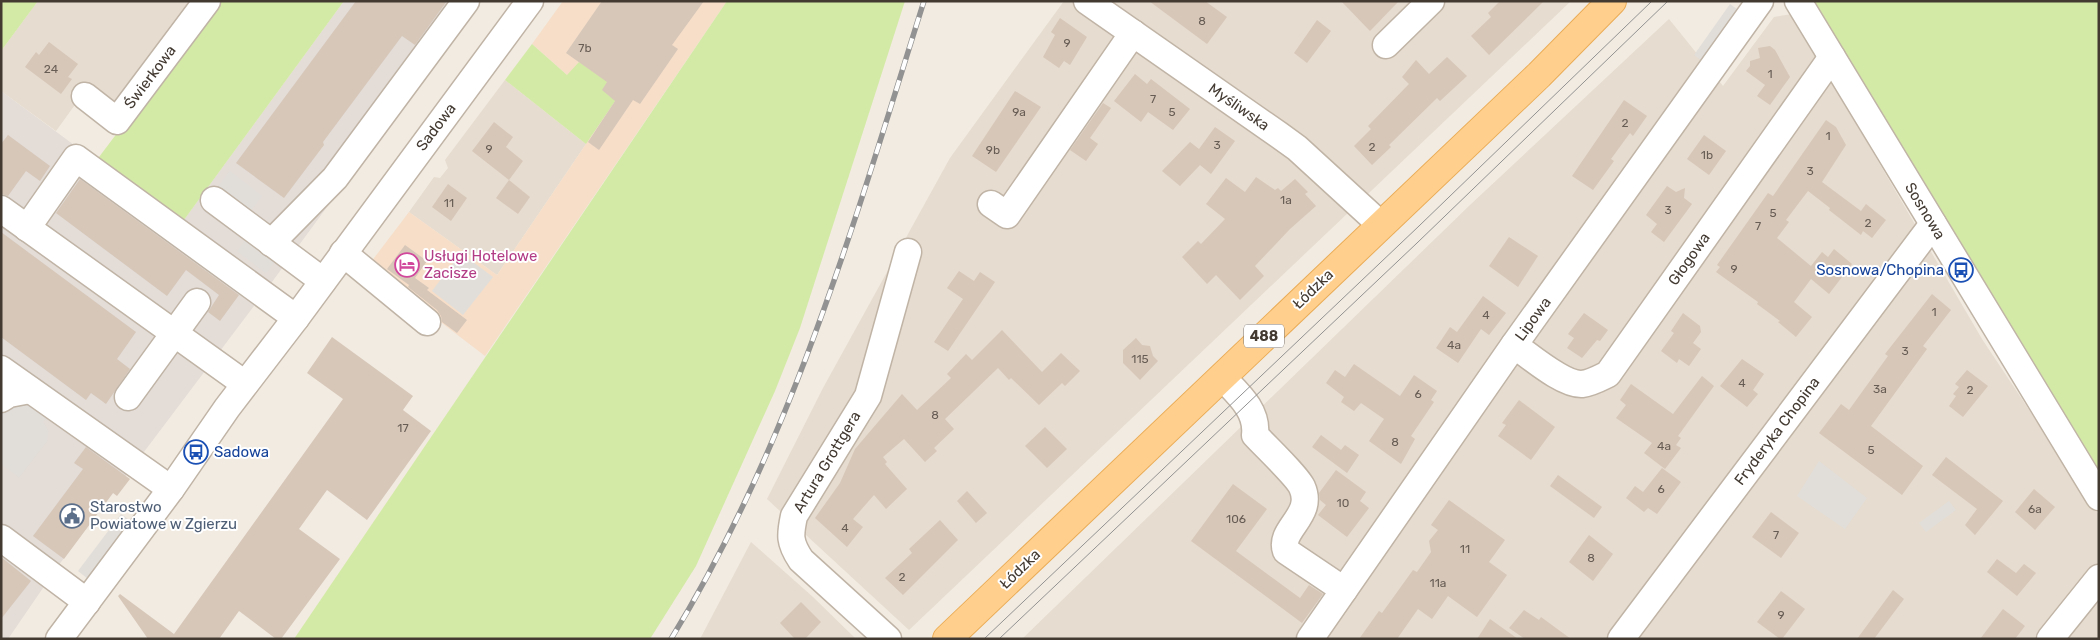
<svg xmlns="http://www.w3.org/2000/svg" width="2100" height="640" font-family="Rubik,sans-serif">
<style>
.residential{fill:#e6dccf}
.commercial{fill:#f6dec9}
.industrial{fill:#e3dcd7}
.green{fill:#d3eaa6}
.parking{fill:#e1deda}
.building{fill:#d7c7b9}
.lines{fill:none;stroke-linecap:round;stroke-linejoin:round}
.minor-casing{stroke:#c0b4a6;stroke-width:29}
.major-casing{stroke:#eaac57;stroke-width:30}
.minor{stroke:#fff;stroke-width:26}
.major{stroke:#ffd08d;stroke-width:28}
.tram{stroke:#929292;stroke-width:1}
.rail-casing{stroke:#929292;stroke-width:5.5}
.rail{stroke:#fff;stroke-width:4;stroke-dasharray:11;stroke-linecap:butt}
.labels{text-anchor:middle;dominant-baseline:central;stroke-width:4;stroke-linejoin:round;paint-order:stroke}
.number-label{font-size:12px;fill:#685d54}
.shield{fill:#fff;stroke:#7b7570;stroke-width:1}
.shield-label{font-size:14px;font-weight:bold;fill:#433a32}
.street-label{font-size:15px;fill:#433a32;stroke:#fff}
.hotel-label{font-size:15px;fill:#b23c85;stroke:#fff;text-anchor:start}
.transit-label{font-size:15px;fill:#164399;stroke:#fff;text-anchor:end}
.service-label{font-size:15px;fill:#4e5e75;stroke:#fff;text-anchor:start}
</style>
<rect width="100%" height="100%" fill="#f2ebe1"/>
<g class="residential">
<polygon points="38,1 193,1 115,103 90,84 56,131 1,91 1,51"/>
<polygon points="1064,1 1571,1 909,630 767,499 823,388 950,158"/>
<polygon points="1792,14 1982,339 2099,515 2099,639 1022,639 1470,205 1669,19 1723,86 1774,17"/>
<polygon points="505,80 586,144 497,275 409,212 434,177 440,178 448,168 445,160"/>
<polygon points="751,542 813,597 856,639 700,639"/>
</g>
<polygon class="commercial" points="563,1 727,1 485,356 374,271 371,262 409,212 497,275 622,91 567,75 532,44"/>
<polygon class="industrial" points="344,1 478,1 269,286 58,566 8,639 1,639 1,91 181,224"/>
<g class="green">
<polygon points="1,1 38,1 1,51"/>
<polygon points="217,1 344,1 181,224 96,161"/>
<polygon points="727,1 905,1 800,328 775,391 696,566 650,639 294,639"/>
<polygon points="1810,1 2099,1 2099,479"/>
<polygon points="532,44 567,75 579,62 622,91 586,144 505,80"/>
</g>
<g class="parking">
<polygon points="1730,4 1741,12 1705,63 1694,55"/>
<polygon points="230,171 262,196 249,213 217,188"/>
<polygon points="247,238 276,260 266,273 237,251"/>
<polygon points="461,253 493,277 463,315 432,291"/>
<polygon points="1,359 58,402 43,422 48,431 47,441 19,477 1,464"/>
<polygon points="1819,461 1867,498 1845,529 1797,496"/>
<polygon points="1949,501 1956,510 1926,532 1919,523"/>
<polygon points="121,514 132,522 88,579 78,571"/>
</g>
<g class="building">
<polygon points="356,1 447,1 415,45 402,36 323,142 324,145 284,198 236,163"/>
<polygon points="602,1 704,1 672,45 678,49 640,104 633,100 599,150 588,142 615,101 602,90 607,82 566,53"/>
<polygon points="1149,1 1205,1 1227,17 1207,44"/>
<polygon points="1341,1 1399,1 1370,31"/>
<polygon points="1500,1 1544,1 1489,55 1471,36 1491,17 1488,13"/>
<polygon points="1060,18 1087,37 1070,65 1064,61 1059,68 1043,57 1055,35 1051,32"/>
<polygon points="1317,20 1331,31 1307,63 1294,53"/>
<polygon points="49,42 78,64 68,77 72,79 61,94 25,67 36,52 39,55"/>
<polygon points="1770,46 1775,50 1790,77 1770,105 1757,96 1765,85 1746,71 1750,66 1750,61 1760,58 1758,48"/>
<polygon points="1447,57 1467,76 1440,101 1437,98 1389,145 1391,147 1372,165 1354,146 1371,129 1368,126 1409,84 1402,77 1416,60 1429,74"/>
<polygon points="1135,74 1147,84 1151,79 1190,109 1173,130 1148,112 1141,122 1114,101"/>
<polygon points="1015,91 1041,107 996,172 972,156"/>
<polygon points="1624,100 1647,116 1633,136 1630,133 1611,159 1614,161 1593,190 1572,176"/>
<polygon points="1103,103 1111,108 1090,138 1098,144 1086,161 1070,150"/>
<polygon points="1826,120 1836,127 1846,145 1822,182 1861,211 1866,204 1886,220 1872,238 1863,231 1861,235 1829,210 1830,208 1808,191 1786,220 1789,222 1777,238 1811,266 1822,252 1828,257 1834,249 1852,264 1829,294 1811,279 1794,302 1812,317 1796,337 1778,322 1780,321 1757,304 1758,302 1716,272 1720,267 1717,265 1756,210 1768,193 1773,196"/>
<polygon points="494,122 513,137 506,147 523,161 509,180 472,151"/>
<polygon points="1215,127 1235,141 1211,174 1200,165 1180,186 1162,171 1190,142 1199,149"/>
<polygon points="8,135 50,166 40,181 26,171 8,196 1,194 1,144"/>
<polygon points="1704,135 1726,151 1709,175 1687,159"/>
<polygon points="1256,177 1275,190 1278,188 1281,191 1295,179 1308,192 1305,194 1316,206 1290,229 1255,266 1264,276 1240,300 1216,275 1207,284 1182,257 1198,241 1201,244 1225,219 1206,204 1226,178 1245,192"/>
<polygon points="80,179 239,295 220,321 208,312 219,295 186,270 167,296 56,213"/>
<polygon points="509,180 530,197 518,214 496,198"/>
<polygon points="448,184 467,198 451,221 432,207"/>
<polygon points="1667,186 1676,192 1685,188 1684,198 1692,204 1664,242 1651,232 1657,224 1646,215"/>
<polygon points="1,232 136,332 117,359 130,369 106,404 91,393 86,400 1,337"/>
<polygon points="1509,237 1538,256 1518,287 1489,266"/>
<polygon points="405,245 427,261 415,278 429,288 427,290 467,320 457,333 442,322 441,316 437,310 408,287 409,285 387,269"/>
<polygon points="959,271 974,281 980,272 995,282 948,351 934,342 963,299 947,288"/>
<polygon points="1932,294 1951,310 1923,346 1927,349 1871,426 1923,466 1902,495 1819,433 1841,404 1849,410 1888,356 1885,354"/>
<polygon points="1483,296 1506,313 1489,335 1481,329 1458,363 1436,348 1450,327 1457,332"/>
<polygon points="1584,313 1608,330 1600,341 1597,340 1582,358 1567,348 1574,338 1568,334"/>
<polygon points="1683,313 1700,326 1701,332 1693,343 1701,349 1689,366 1679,359 1677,363 1661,351 1674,333 1671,331"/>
<polygon points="1002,330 1042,372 1061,353 1080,371 1065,386 1062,383 1039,405 1011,378 1009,380 998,368 945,419 954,429 934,448 937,451 925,462 904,439 883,457 887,462 885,464 907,489 886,509 874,495 853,519 863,527 847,547 815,518 840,483 855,449 902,394 917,410 951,378 947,374 966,354 972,360"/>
<polygon points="332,337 413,396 403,410 431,431 367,520 327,490 299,529 340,559 281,639 276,639 239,611 219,639 148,639 118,596 120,594 174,634 343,399 307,373"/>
<polygon points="1136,338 1142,345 1150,346 1153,356 1158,361 1140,380 1123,363 1123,350"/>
<polygon points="1742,359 1764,374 1753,390 1758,394 1747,407 1720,386"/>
<polygon points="1354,364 1400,396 1414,375 1437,391 1431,400 1434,402 1411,436 1415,439 1401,464 1369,441 1384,419 1361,403 1354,411 1341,402 1344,397 1326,383 1335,370 1345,377"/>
<polygon points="1967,370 1988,386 1963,417 1949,406 1956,396 1953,394 1959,387 1955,384"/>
<polygon points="1702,376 1714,386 1678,436 1681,438 1676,445 1681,448 1665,469 1644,453 1652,443 1616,418 1626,405 1620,400 1631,384 1673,414"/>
<polygon points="1519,400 1555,427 1531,460 1498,436 1506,425 1502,423"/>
<polygon points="1045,427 1067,449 1047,468 1025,446"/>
<polygon points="1321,435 1341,450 1345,445 1359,455 1347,473 1312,447"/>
<polygon points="86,447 130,479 117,496 113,493 64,559 33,536 83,469 74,463"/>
<polygon points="1946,457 2003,501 1975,535 1965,525 1977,509 1932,475"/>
<polygon points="1662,468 1681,482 1657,514 1648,508 1644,512 1626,498 1635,486 1643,492"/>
<polygon points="1336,470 1366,492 1360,501 1369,508 1347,537 1318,515 1326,505 1320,500 1319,493"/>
<polygon points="1558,475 1602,507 1594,518 1550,486"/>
<polygon points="1233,484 1267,509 1236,551 1300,598 1309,585 1323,594 1302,623 1191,541"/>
<polygon points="2034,489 2055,507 2035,530 2015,512"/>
<polygon points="967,491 987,513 976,523 957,501"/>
<polygon points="1449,500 1505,540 1489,562 1507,575 1477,617 1448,596 1432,619 1418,609 1397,639 1359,639 1379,611 1382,613 1413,570 1417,572 1431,552 1429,541 1438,530 1431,525"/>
<polygon points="1771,512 1799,533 1781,558 1752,537"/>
<polygon points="940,520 958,540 903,595 885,578 912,553 909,549"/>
<polygon points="1589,535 1613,554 1593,581 1569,562"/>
<polygon points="1,557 31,581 1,619"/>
<polygon points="1997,559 2016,573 2024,564 2036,573 2017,596 1987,572"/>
<polygon points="1893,590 1904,599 1874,639 1857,639"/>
<polygon points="1781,591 1805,609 1782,639 1780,639 1757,622"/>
<polygon points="801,602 821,622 805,639 795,639 780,623"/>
<polygon points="2003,609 2025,626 2015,639 1980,639"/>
<polygon points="1524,610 1539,620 1541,617 1571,639 1525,639 1509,628"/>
<polygon points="1490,619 1518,639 1477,639"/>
</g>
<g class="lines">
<g class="minor-casing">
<g id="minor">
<polyline points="1087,1 1279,135 1297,148 1380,224"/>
<polyline points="1798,1 2099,497"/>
<polyline points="1386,45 1431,1"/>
<polyline points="85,96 117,121 207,1"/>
<polyline points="214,200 323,281"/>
<polyline points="991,204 1007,215 1133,33"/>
<polyline points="1,209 245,384"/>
<polyline points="27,228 76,158 296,318"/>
<polyline points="271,243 335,178 466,1"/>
<polyline points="343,253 427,322"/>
<path d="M 1514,345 C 1530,356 1563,385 1582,384 C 1591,383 1600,378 1608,374 L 1832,57"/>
<polyline points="1,369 171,489"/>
<path d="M 1222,377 C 1237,393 1258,410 1255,435 C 1265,446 1297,476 1302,487 C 1315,516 1278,529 1286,551 L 1344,590"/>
<polyline points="128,397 197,302"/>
<polyline points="1,399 9,394 30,390"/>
<polyline points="1,538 87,602"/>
<polyline points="59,639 171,489 227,408 296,318 530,1"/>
<path d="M 888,639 L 801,560 C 789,542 790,535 794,516 L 868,396 L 908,252"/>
<polyline points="1310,639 1514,345 1760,1"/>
<polyline points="1621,639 1933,224"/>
<polyline points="2050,639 2099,578"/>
</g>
</g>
<g class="major-casing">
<polyline id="major" points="947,639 1539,75 1612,1"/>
</g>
<use href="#minor" class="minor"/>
<use href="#major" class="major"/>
<g class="tram">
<polyline points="984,639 1419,226 1652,1"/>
<polyline points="999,639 1417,243 1668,1"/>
</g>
<g class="rail-casing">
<path id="rail" d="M 671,639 C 792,442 855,220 924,1"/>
</g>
<use href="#rail" class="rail"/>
</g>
<defs>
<g id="hotel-ring" transform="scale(1.25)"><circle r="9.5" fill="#fff" stroke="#d1479c" stroke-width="1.5"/><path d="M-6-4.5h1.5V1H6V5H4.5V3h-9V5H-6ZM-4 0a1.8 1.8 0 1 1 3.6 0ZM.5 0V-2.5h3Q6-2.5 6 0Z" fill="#d1479c"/></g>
<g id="bus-ring" transform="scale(1.25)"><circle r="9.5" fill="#fff" stroke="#1a4fb4" stroke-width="1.5"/><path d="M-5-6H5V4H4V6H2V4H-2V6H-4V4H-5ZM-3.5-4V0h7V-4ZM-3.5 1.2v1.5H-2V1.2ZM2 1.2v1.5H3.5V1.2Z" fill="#1a4fb4"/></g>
<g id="civic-ring" transform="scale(1.25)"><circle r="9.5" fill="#fff" stroke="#5c6f8a" stroke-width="1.5"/><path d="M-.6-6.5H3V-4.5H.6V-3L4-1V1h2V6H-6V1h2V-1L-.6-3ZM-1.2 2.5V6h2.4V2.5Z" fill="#5c6f8a"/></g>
</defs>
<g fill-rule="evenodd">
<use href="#hotel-ring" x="407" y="265"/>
<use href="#bus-ring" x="1961" y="270"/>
<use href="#bus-ring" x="196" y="452"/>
<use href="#civic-ring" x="72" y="516"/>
</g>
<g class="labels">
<g class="number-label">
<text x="1202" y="21">8</text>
<text x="1067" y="43">9</text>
<text x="585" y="48">7b</text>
<text x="51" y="69">24</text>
<text x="1770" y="74">1</text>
<text x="1153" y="99">7</text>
<text x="1019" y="112">9a</text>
<text x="1172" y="112">5</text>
<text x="1625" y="123">2</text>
<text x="1828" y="136">1</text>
<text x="1217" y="145">3</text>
<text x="1372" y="147">2</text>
<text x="489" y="149">9</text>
<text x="993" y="150">9b</text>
<text x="1707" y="155">1b</text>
<text x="1810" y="171">3</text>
<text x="1286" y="200">1a</text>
<text x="449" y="203">11</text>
<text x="1668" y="210">3</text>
<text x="1773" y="213">5</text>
<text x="1868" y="223">2</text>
<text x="1758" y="226">7</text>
<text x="1734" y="269">9</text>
<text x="1934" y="312">1</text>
<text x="1486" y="315">4</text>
<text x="1454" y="345">4a</text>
<text x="1905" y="351">3</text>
<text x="1140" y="359">115</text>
<text x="1742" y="383">4</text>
<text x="1880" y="389">3a</text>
<text x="1970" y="390">2</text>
<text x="1418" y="394">6</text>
<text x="935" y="415">8</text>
<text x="403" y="428">17</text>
<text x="1395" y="442">8</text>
<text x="1664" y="446">4a</text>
<text x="1871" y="450">5</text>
<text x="1661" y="489">6</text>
<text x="1343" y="503">10</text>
<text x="2035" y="509">6a</text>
<text x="1236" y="519">106</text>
<text x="845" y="528">4</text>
<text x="1776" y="535">7</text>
<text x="1465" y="549">11</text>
<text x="1591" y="558">8</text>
<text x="902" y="577">2</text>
<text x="1438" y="583">11a</text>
<text x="1781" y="615">9</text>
</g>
<rect class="shield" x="1244" y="324.5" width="40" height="23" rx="4"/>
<g class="shield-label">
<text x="1264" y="336">488</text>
</g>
<g class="street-label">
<text transform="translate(150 77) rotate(-53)">Świerkowa</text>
<text transform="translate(1239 107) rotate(35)">Myśliwska</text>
<text transform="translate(436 127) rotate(-53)">Sadowa</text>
<text transform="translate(1925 211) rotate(59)">Sosnowa</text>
<text transform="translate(1689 259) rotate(-55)">Głogowa</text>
<text transform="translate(1313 289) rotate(-44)">Łódzka</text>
<text transform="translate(1533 319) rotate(-54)">Lipowa</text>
<text transform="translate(1777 431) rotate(-53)">Fryderyka Chopina</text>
<text transform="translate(827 462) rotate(-59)">Artura Grottgera</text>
<text transform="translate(1020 569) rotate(-44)">Łódzka</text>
</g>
<g class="hotel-label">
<text x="424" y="256">Usługi Hotelowe<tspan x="424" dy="17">Zacisze</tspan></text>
</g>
<g class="transit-label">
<text x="1944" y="270">Sosnowa/Chopina</text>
<text x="214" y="452" text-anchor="start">Sadowa</text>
</g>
<g class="service-label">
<text x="90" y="507">Starostwo<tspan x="90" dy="17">Powiatowe w Zgierzu</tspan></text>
</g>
</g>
<rect width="2100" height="640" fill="none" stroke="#433a32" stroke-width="5"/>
</svg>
